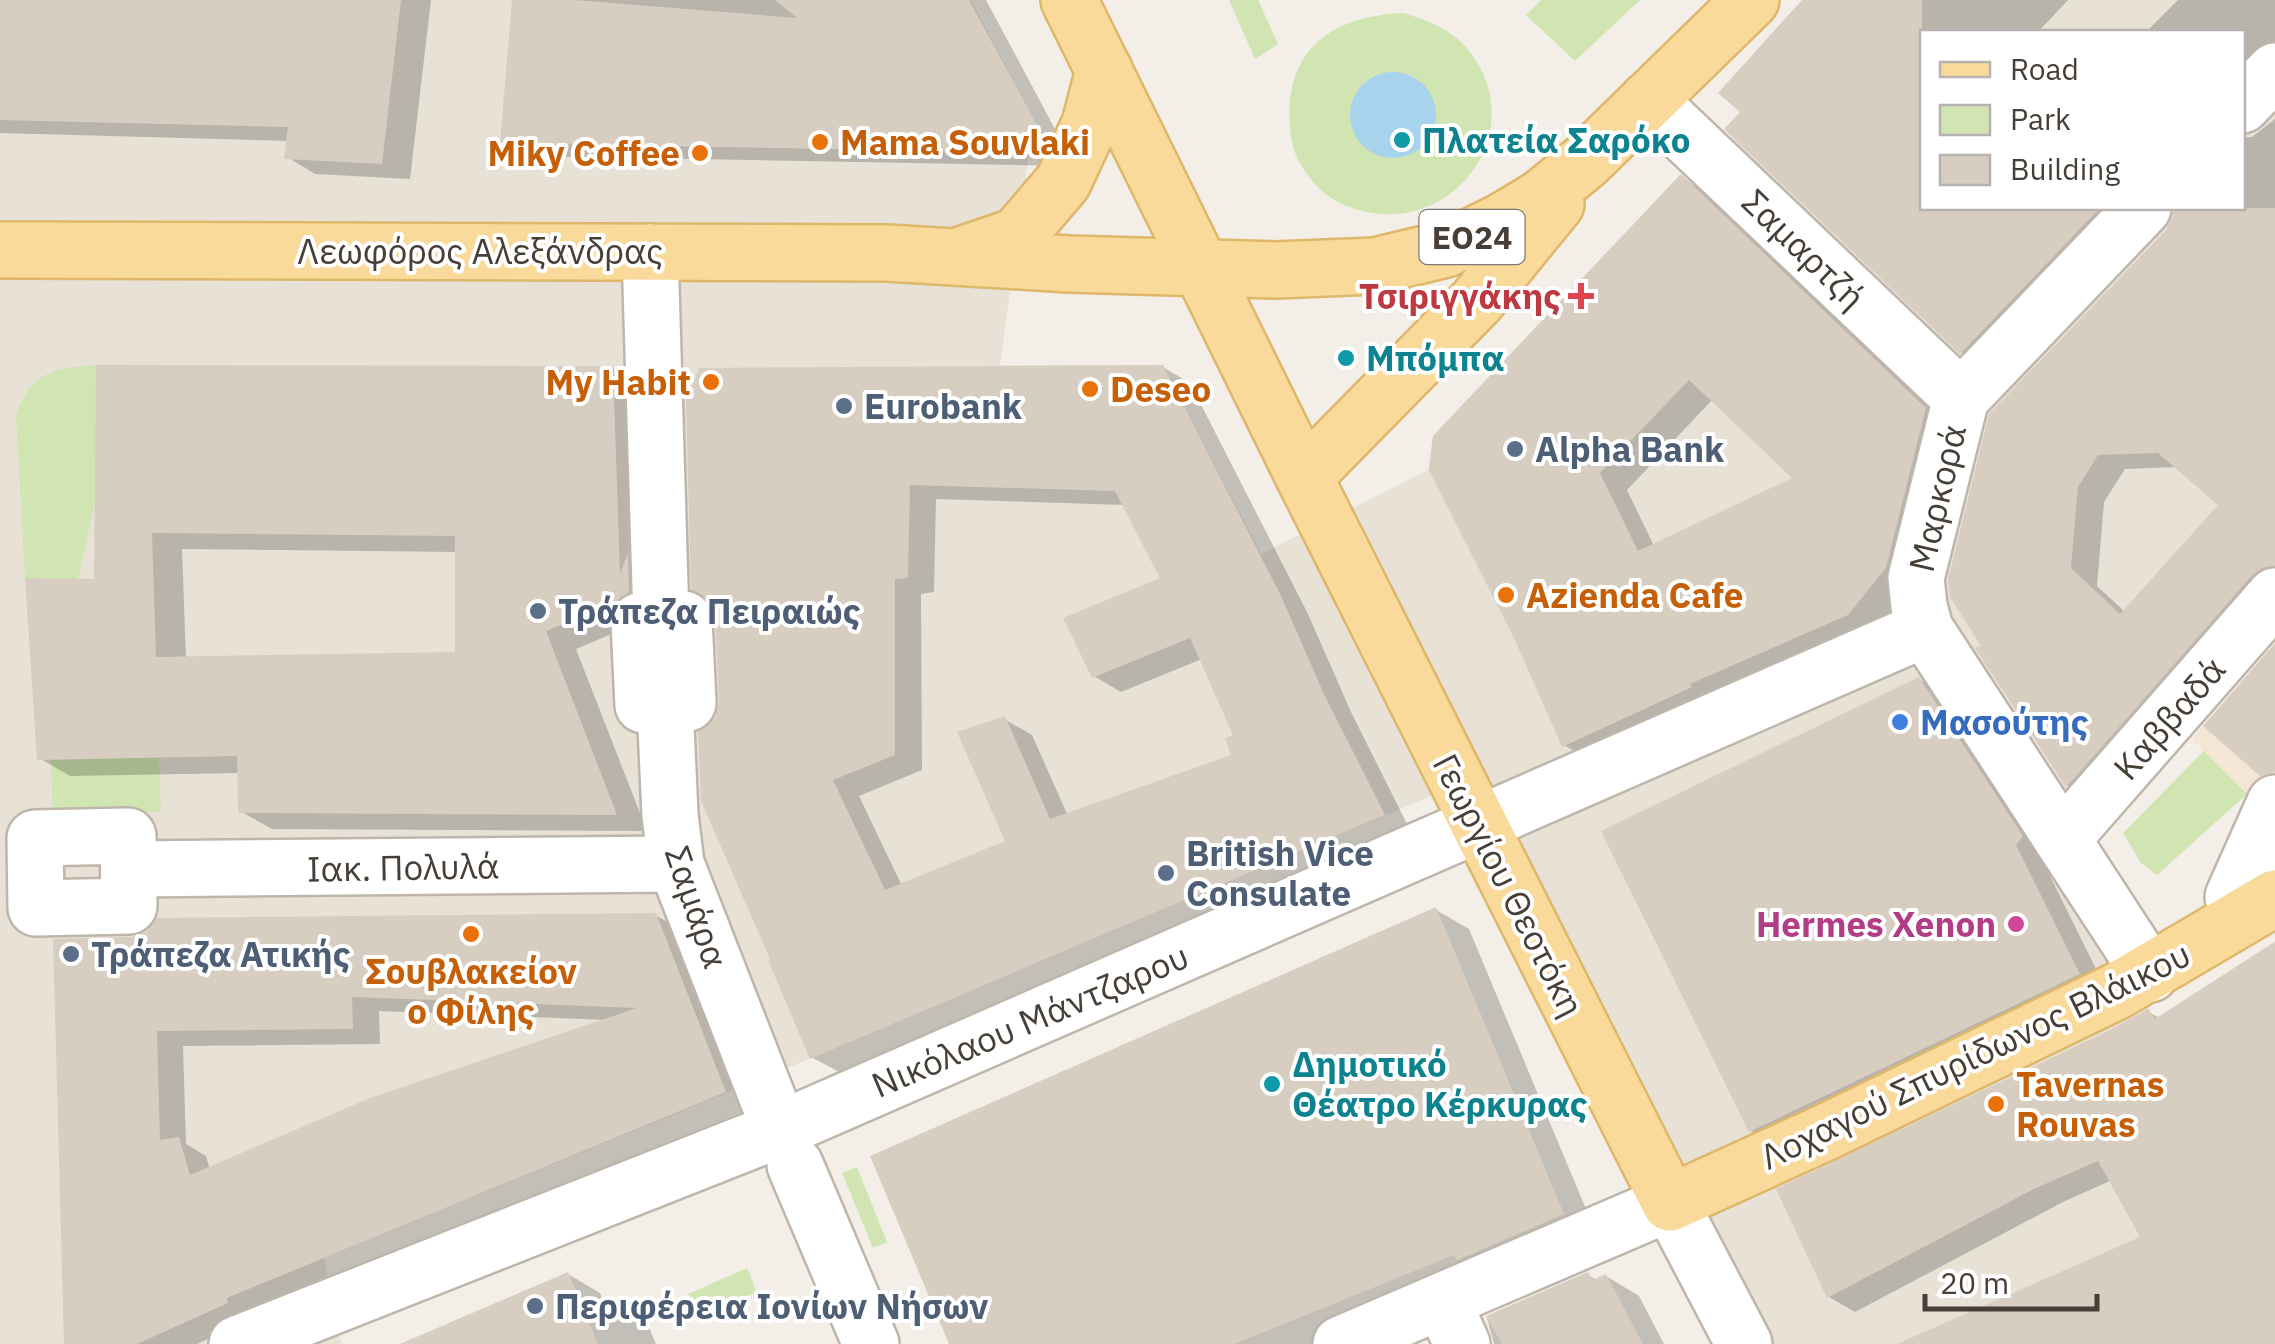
<svg xmlns="http://www.w3.org/2000/svg" width="2275" height="1344" font-family="'IBM Plex Sans',sans-serif">
<style>
.residential{fill:#e7e1d6;fill-rule:evenodd}
.commercial{fill:#f4e5d4}
.green{fill:#d0e5b2;fill-rule:evenodd}
.water{fill:#a7d3ed}
.shadow{fill:#0003;fill-rule:evenodd}
.building{fill:#d7cdc0;fill-rule:evenodd}
.lines{fill:none;stroke-linecap:round;stroke-linejoin:round}
.minor-casing{stroke:#beb6ab;stroke-width:60}
.major-casing{stroke:#deb76b;stroke-width:60}
.minor{stroke:#fff;stroke-width:55}
.major{stroke:#f9da9a;stroke-width:55}
.culture-dot{fill:#0f9aa8;stroke:#fff;stroke-width:4}
.food-dot{fill:#e8710a;stroke:#fff;stroke-width:4}
.health-dot{fill:#e0444e;stroke:#fff;stroke-width:4}
.service-dot{fill:#5c6f8a;stroke:#fff;stroke-width:4}
.shop-dot{fill:#3f7fe0;stroke:#fff;stroke-width:4}
.hotel-dot{fill:#d1479c;stroke:#fff;stroke-width:4}
.labels{text-anchor:middle;dominant-baseline:central;stroke-width:8;stroke-linejoin:round;paint-order:stroke}
.shield{fill:#fff;stroke:#7e7973;stroke-width:2.5}
.shield-label{font-size:32px;font-weight:bold;fill:#463f37}
.culture-label{font-size:35px;font-weight:bold;fill:#0d838f;stroke:#fff;text-anchor:start}
.food-label{font-size:35px;font-weight:bold;fill:#c56008;stroke:#fff;text-anchor:start}
.street-label{font-size:35px;fill:#463f37;stroke:#fff}
.health-label{font-size:35px;font-weight:bold;fill:#be3a42;stroke:#fff;text-anchor:end}
.service-label{font-size:35px;font-weight:bold;fill:#4e5e75;stroke:#fff;text-anchor:start}
.shop-label{font-size:35px;font-weight:bold;fill:#366cbe;stroke:#fff;text-anchor:start}
.hotel-label{font-size:35px;font-weight:bold;fill:#b23c85;stroke:#fff;text-anchor:end}
</style>
<rect width="100%" height="100%" fill="#f3efe8"/>
<path class="residential" d="M 0,0 L 971,0 L 1041,133 L 1029,153 L 1000,365 L 1163,365 L 1261,554 L 1428,470 L 1433,436 L 1443,425 L 1679,176 L 1687,183 L 1736,134 L 1859,0 L 2275,0 L 2275,545 L 2071,781 L 2051,849 L 2155,1019 L 2275,941 L 2275,1344 L 1716,1344 L 1447,789 L 809,1059 L 324,1258 L 341,1344 L 0,1344 ZM 1922,32 L 2242,32 L 2242,208 L 1922,208 Z"/>
<polygon class="commercial" points="2275,643 2275,827 2260,807 2192,739"/>
<g class="green">
<polygon points="1229,0 1258,0 1278,44 1255,59"/>
<polygon points="1541,0 1640,0 1575,61 1526,15"/>
<path d="M 1404,13 C 1426,20 1448,28 1464,45 C 1541,130 1444,254 1338,202 C 1316,191 1294,162 1291,137 C 1280,55 1326,16 1404,13 ZM 1407,73 L 1430,93 L 1423,146 L 1403,157 Z"/>
<path d="M 96,365 L 95,502 L 78,579 L 25,578 L 16,416 C 31,371 53,369 96,365 Z"/>
<polygon points="2204,751 2247,794 2157,875 2141,863 2123,833"/>
<polygon points="159,757 161,812 53,816 51,760"/>
<polygon points="857,1167 887,1242 873,1248 842,1173"/>
<polygon points="747,1268 757,1292 699,1317 688,1294"/>
</g>
<circle class="water" cx="1393" cy="115" r="43"/>
<g class="shadow">
<polygon points="0,0 431,0 410,179 315,174 287,157 289,141 0,133"/>
<polygon points="514,0 986,0 1071,159 1068,166 528,156 503,142"/>
<polygon points="1812,0 2068,0 2038,32 1922,32 1922,208 2141,208 1988,367 1961,352 1743,112"/>
<polygon points="2178,0 2275,0 2275,68 2242,104 2242,32 2146,32"/>
<path d="M 2275,119 L 2275,590 L 2093,800 L 2067,785 L 1984,647 L 2176,215 L 2176,208 L 2242,208 L 2242,138 L 2252,137 ZM 2178,467 L 2221,505 L 2125,612 L 2097,586 L 2104,502 L 2125,469 Z"/>
<path d="M 1681,178 L 1709,194 L 1953,426 L 1914,584 L 1876,630 L 1592,762 L 1564,745 L 1436,437 ZM 1713,399 L 1797,479 L 1654,546 L 1627,490 Z"/>
<path d="M 1163,367 L 1190,383 L 1308,614 L 1351,712 L 1410,830 L 839,1072 L 811,1057 L 717,720 L 722,703 L 718,617 L 688,403 ZM 936,499 L 1125,505 L 1163,580 L 1094,676 L 1121,692 L 1202,659 L 1237,736 L 1234,757 L 1068,816 L 1032,735 L 1004,719 L 1008,843 L 902,886 L 859,796 L 922,770 L 921,594 L 934,592 Z"/>
<path d="M 98,368 L 613,368 L 644,386 L 645,620 L 576,649 L 647,831 L 272,829 L 240,811 L 240,773 L 70,776 L 39,758 L 97,581 ZM 182,549 L 458,552 L 458,654 L 186,659 Z"/>
<polygon points="1919,679 1947,696 2050,854 2043,862 2107,991 1780,1147 1751,1131"/>
<polygon points="1436,910 1469,929 1596,1233 1349,1344 952,1344"/>
<path d="M 655,915 L 683,931 L 752,1108 L 253,1313 L 254,1318 L 197,1344 L 79,1344 L 55,941 ZM 379,1011 L 607,1020 L 210,1170 L 206,1156 L 186,1144 L 183,1046 L 380,1044 Z"/>
<polygon points="2275,944 2275,1344 1903,1344 2144,1238 2112,1180 2063,1202 1855,1312 1829,1297 2148,1012 2160,1018"/>
<polygon points="568,1274 600,1293 606,1308 615,1305 647,1323 656,1344 405,1344"/>
<polygon points="1588,1275 1597,1280 1606,1276 1639,1296 1664,1344 1494,1344 1487,1318"/>
</g>
<g class="building">
<polygon points="0,0 401,0 382,164 284,159 288,127 0,120"/>
<polygon points="512,0 575,0 797,18 775,0 969,0 1047,143 1042,153 500,143"/>
<polygon points="1802,0 1922,0 1922,208 2100,208 1960,354 1724,129 1740,112 1718,93"/>
<path d="M 1681,174 L 1926,408 L 1886,568 L 1848,615 L 1690,684 L 1692,687 L 1562,747 L 1515,640 L 1429,470 L 1433,436 ZM 1689,380 L 1792,478 L 1638,551 L 1600,473 Z"/>
<path d="M 2173,208 L 2275,208 L 2275,566 L 2264,567 L 2252,575 L 2066,787 L 1975,648 L 1981,646 L 1950,597 L 1948,580 L 1989,414 L 2166,230 L 2173,216 ZM 2158,453 L 2218,505 L 2120,614 L 2071,568 L 2078,487 L 2098,455 Z"/>
<path d="M 96,365 L 613,366 L 620,573 L 628,553 L 629,592 L 614,604 L 546,631 L 617,815 L 238,813 L 237,756 L 37,760 L 25,578 L 94,579 ZM 152,533 L 455,536 L 455,652 L 156,657 Z"/>
<path d="M 1163,365 L 1281,596 L 1324,694 L 1385,815 L 810,1059 L 768,960 L 770,959 L 701,801 L 698,732 L 715,718 L 719,702 L 715,617 L 710,602 L 691,590 L 686,402 L 699,368 ZM 910,485 L 1115,491 L 1160,578 L 1063,618 L 1092,678 L 1190,638 L 1233,735 L 1225,738 L 1231,755 L 1050,819 L 1005,716 L 957,732 L 1005,841 L 885,890 L 833,780 L 895,755 L 895,579 L 908,578 Z"/>
<polygon points="2275,643 2275,772 2260,776 2203,726"/>
<polygon points="1919,677 2023,836 2016,845 2080,974 1749,1132 1601,831"/>
<polygon points="1436,907 1564,1214 1457,1260 1454,1255 1234,1344 949,1344 870,1156"/>
<path d="M 656,913 L 726,1092 L 227,1298 L 228,1303 L 137,1344 L 64,1344 L 53,939 L 131,937 L 146,932 L 157,918 ZM 352,997 L 637,1008 L 370,1098 L 190,1175 L 179,1137 L 160,1140 L 157,1031 L 353,1029 Z"/>
<polygon points="2275,942 2275,1344 1897,1344 2140,1237 2098,1161 2036,1188 1827,1298 1776,1189 2108,1031 2148,1009 2155,1019"/>
<polygon points="568,1272 598,1344 400,1344"/>
<polygon points="1588,1272 1592,1280 1606,1274 1643,1344 1502,1344 1486,1316"/>
</g>
<g class="lines">
<g class="minor-casing">
<g id="minor">
<polyline points="1648,100 1961,398"/>
<polyline points="2242,105 2275,71"/>
<polyline points="2143,208 1961,398 1916,578 1919,606 1925,629 2150,974"/>
<polyline points="650,252 661,619"/>
<polygon points="661,619 684,619 688,703 643,705 639,621"/>
<polyline points="665,704 670,815 676,864 769,1102"/>
<polygon points="128,836 129,906 36,908 35,838"/>
<polyline points="2062,839 2275,596"/>
<polyline points="129,869 676,864"/>
<polyline points="2233,897 2275,803"/>
<polyline points="795,1165 871,1344"/>
<polyline points="1443,1302 1462,1344"/>
<polyline points="237,1344 781,1129 1925,629"/>
<polyline points="1341,1344 1670,1203 1744,1344"/>
</g>
</g>
<g class="major-casing">
<g id="major">
<polyline points="1069,0 1304,477 1670,1203 1826,1132 2117,991 2275,898"/>
<polyline points="0,250 887,253 1069,264 1276,270 1375,266 1446,249 1501,222 1541,198 1586,161 1751,0"/>
<polyline points="964,254 1017,236 1063,182 1090,124 1104,70"/>
<polyline points="1304,477 1476,302 1556,204"/>
</g>
</g>
<use href="#minor" class="minor"/>
<use href="#major" class="major"/>
</g>
<g class="culture-dot">
<circle cx="1402" cy="140" r="10"/>
<circle cx="1346" cy="358" r="10"/>
<circle cx="1272" cy="1084" r="10"/>
</g>
<g class="food-dot">
<circle cx="820" cy="142" r="10"/>
<circle cx="700" cy="153" r="10"/>
<circle cx="711" cy="382" r="10"/>
<circle cx="1090" cy="389" r="10"/>
<circle cx="1506" cy="595" r="10"/>
<circle cx="471" cy="934" r="10"/>
<circle cx="1996" cy="1104" r="10"/>
</g>
<path class="health-dot" d="M1576 281h10v10h10v10h-10v10h-10v-10h-10v-10h10z"/>
<g class="service-dot">
<circle cx="844" cy="406" r="10"/>
<circle cx="1515" cy="449" r="10"/>
<circle cx="538" cy="611" r="10"/>
<circle cx="1166" cy="873" r="10"/>
<circle cx="71" cy="954" r="10"/>
<circle cx="535" cy="1306" r="10"/>
</g>
<circle class="shop-dot" cx="1900" cy="722" r="10"/>
<circle class="hotel-dot" cx="2016" cy="924" r="10"/>
<g class="labels">
<rect class="shield" x="1419.5" y="210" width="105" height="54" rx="8"/>
<g class="shield-label">
<text x="1472" y="237">ΕΟ24</text>
</g>
<g class="culture-label">
<text x="1422" y="140">Πλατεία Σαρόκο</text>
<text x="1366" y="358">Μπόμπα</text>
<text x="1292" y="1064">Δημοτικό<tspan x="1292" dy="40">Θέατρο Κέρκυρας</tspan></text>
</g>
<g class="food-label">
<text x="840" y="142">Mama Souvlaki</text>
<text x="680" y="153" text-anchor="end">Miky Coffee</text>
<text x="691" y="382" text-anchor="end">My Habit</text>
<text x="1110" y="389">Deseo</text>
<text x="1526" y="595">Azienda Cafe</text>
<text x="471" y="971" text-anchor="middle">Σουβλακείον<tspan x="471" dy="40">ο Φίλης</tspan></text>
<text x="2016" y="1084">Tavernas<tspan x="2016" dy="40">Rouvas</tspan></text>
</g>
<g class="street-label">
<text transform="translate(1804 249) rotate(44)">Σαμαρτζή</text>
<text x="480" y="251">Λεωφόρος Αλεξάνδρας</text>
<text transform="translate(1937 498) rotate(-77)">Μαρκορά</text>
<text transform="translate(2169 718) rotate(-49)">Καββαδά</text>
<text transform="translate(403 867) rotate(-1)">Ιακ. Πολυλά</text>
<text transform="translate(1509 885) rotate(63)">Γεωργίου Θεοτόκη</text>
<text transform="translate(697 907) rotate(71)">Σαμάρα</text>
<text transform="translate(1030 1020) rotate(-23)">Νικόλαου Μάντζαρου</text>
<text transform="translate(1975 1055) rotate(-26)">Λοχαγού Σπυρίδωνος Βλάικου</text>
</g>
<g class="health-label">
<text x="1561" y="296">Τσιριγγάκης</text>
</g>
<g class="service-label">
<text x="864" y="406">Eurobank</text>
<text x="1535" y="449">Alpha Bank</text>
<text x="558" y="611">Τράπεζα Πειραιώς</text>
<text x="1186" y="853">British Vice<tspan x="1186" dy="40">Consulate</tspan></text>
<text x="91" y="954">Τράπεζα Ατικής</text>
<text x="555" y="1306">Περιφέρεια Ιονίων Νήσων</text>
</g>
<g class="shop-label">
<text x="1920" y="722">Μασούτης</text>
</g>
<g class="hotel-label">
<text x="1996" y="924">Hermes Xenon</text>
</g>
</g>
<rect x="1920" y="30" width="325" height="180" fill="#ffffff" stroke="#b5b2af" stroke-width="2.5"/>
<rect x="1940" y="62" width="50" height="15" fill="#f9da9a" stroke="#b5b2af" stroke-width="2.5"/>
<text x="2010" y="80" font-size="30" fill="#463f37">Road</text>
<rect x="1940" y="105" width="50" height="30" fill="#d0e5b2" stroke="#b5b2af" stroke-width="2.5"/>
<text x="2010" y="130" font-size="30" fill="#463f37">Park</text>
<rect x="1940" y="155" width="50" height="30" fill="#d7cdc0" stroke="#b5b2af" stroke-width="2.5"/>
<text x="2010" y="180" font-size="30" fill="#463f37">Building</text>
<path d="M1925 1294v15h172v-15" fill="none" stroke="#463f37" stroke-width="5"/>
<text x="1940" y="1294" font-size="30" fill="#463f37" stroke="#ffffff" stroke-width="8" paint-order="stroke">20 m</text>
</svg>
